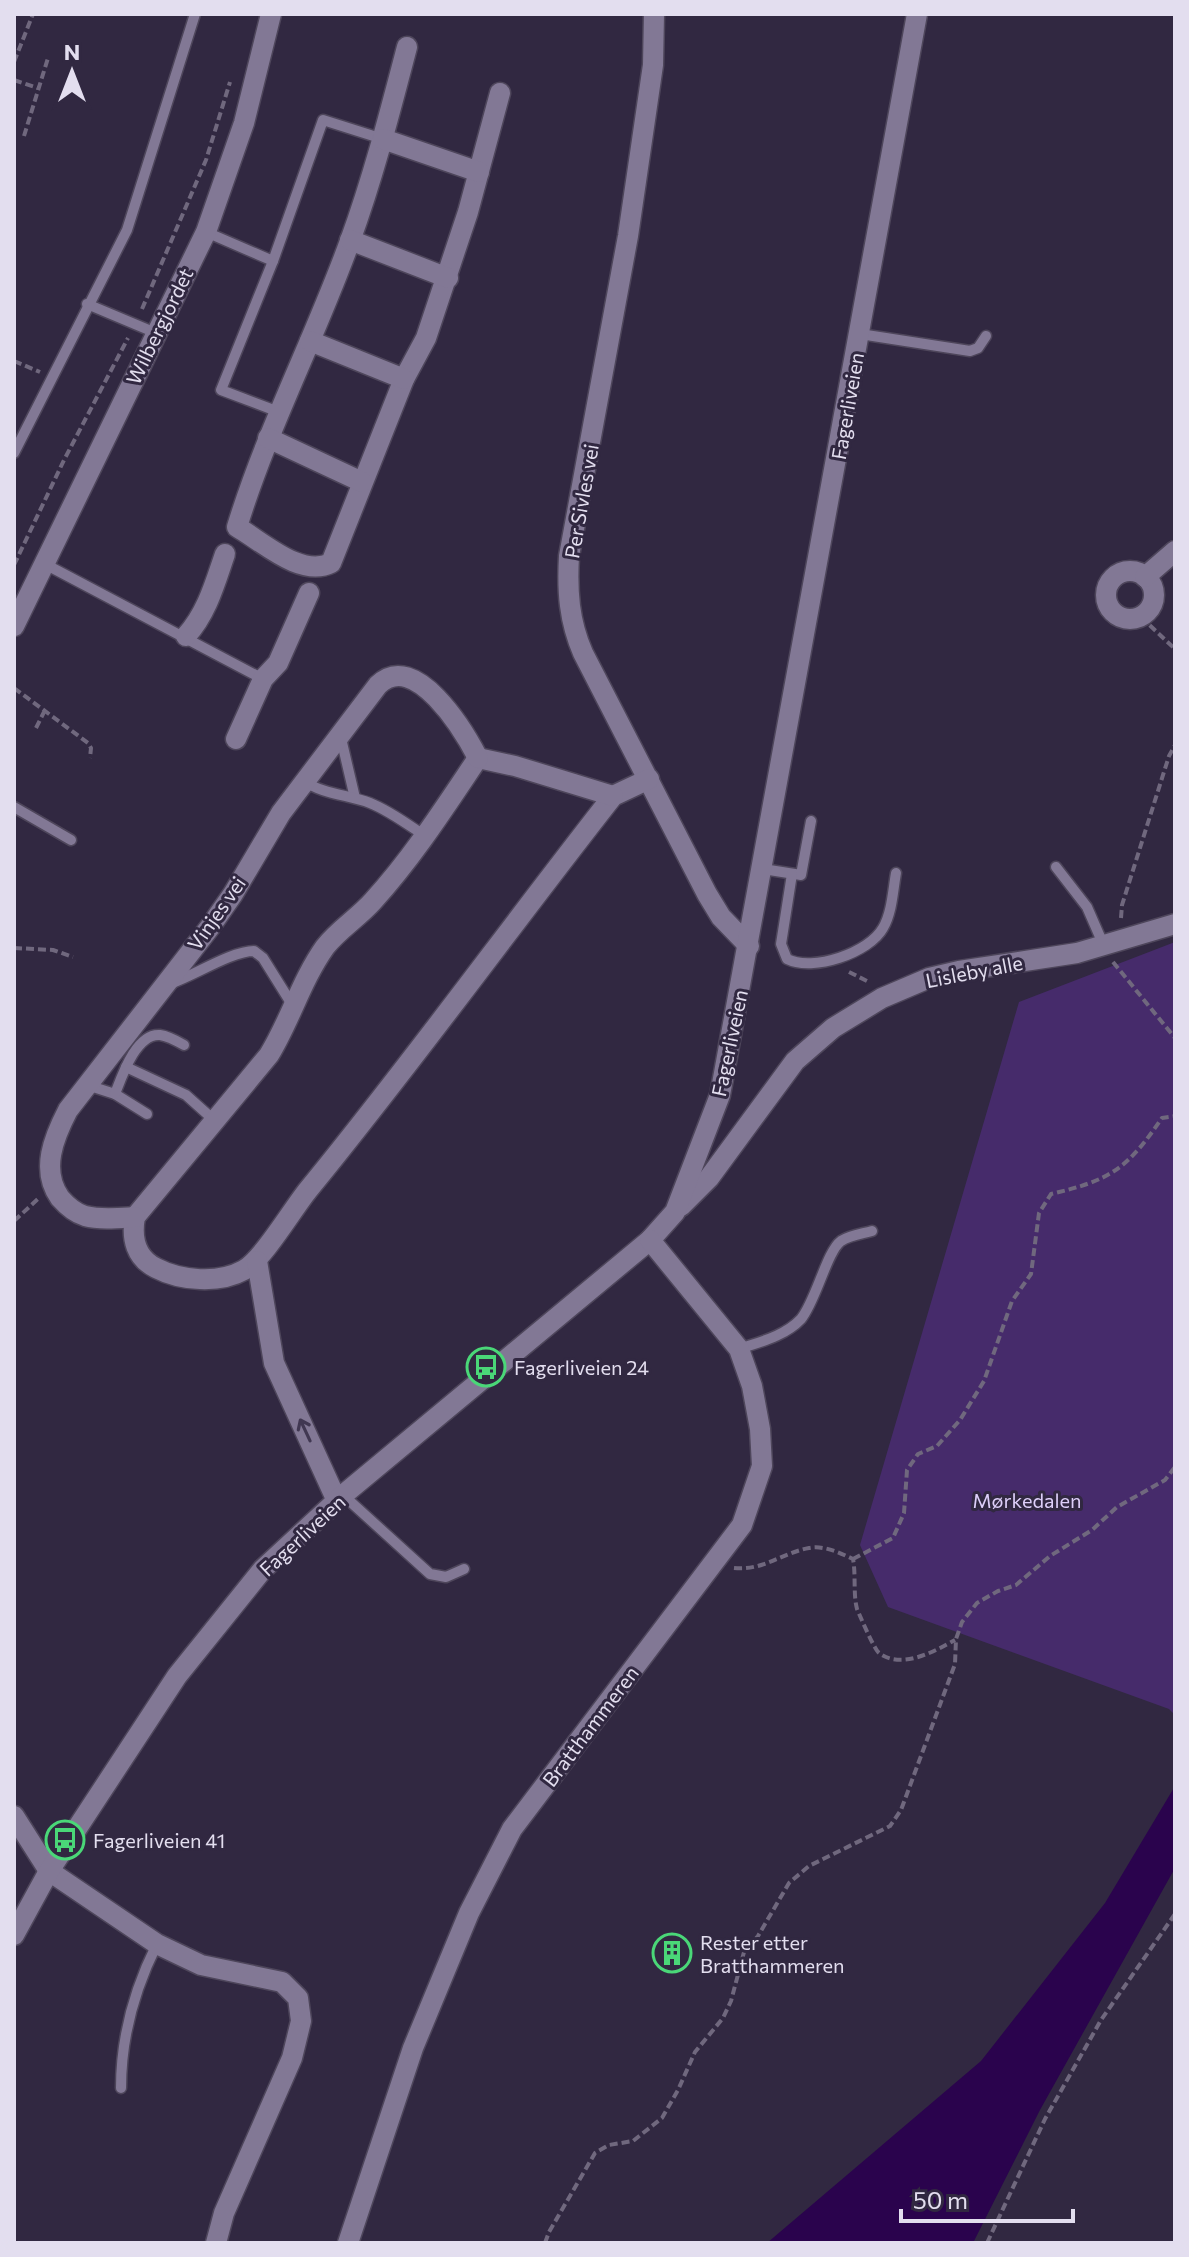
<svg xmlns="http://www.w3.org/2000/svg" width="1189" height="2257" font-family="Commissioner,sans-serif">
<style>
.green{fill:#462b6b}
.water{fill:#2a034d}
.lines{fill:none;stroke-linecap:round;stroke-linejoin:round}
.lane-casing{stroke:#4e465b;stroke-width:13}
.street-casing{stroke:#4e465b;stroke-width:23}
.path{stroke:#70687e;stroke-width:4;stroke-dasharray:8 4;stroke-linecap:butt}
.lane{stroke:#827895;stroke-width:10}
.street{stroke:#827895;stroke-width:20}
.oneway{stroke:#413852}
.labels{text-anchor:middle;dominant-baseline:central;stroke-width:6;stroke-linejoin:round;paint-order:stroke}
.street-label{font-size:20px;fill:#e3deef;stroke:#312841}
.poi-label{font-size:20px;fill:#e3deef;stroke:#312841;text-anchor:start}
.park-label{font-size:20px;fill:#decffa;stroke:#312841}
</style>
<rect width="100%" height="100%" fill="#312841"/>
<polygon class="green" points="1175,942 1175,1715 1169,1709 888,1607 860,1545 1019,1002"/>
<polygon class="water" points="1175,1786 1175,1868 1040,2110 973,2243 767,2243 981,2061 1105,1903"/>
<g class="lines">
<g class="lane-casing">
<g id="lane">
<polyline points="206,232 273,261"/>
<polyline points="87,304 156,333"/>
<polyline points="860,334 970,351 978,348 986,336"/>
<polyline points="279,412 221,390 273,261 323,120 383,139"/>
<polyline points="14,453 127,230 195,14"/>
<polyline points="43,563 263,679"/>
<polyline points="340,734 355,798"/>
<path d="M 304,781 C 322,794 349,795 370,803 C 390,811 407,824 425,836"/>
<polyline points="14,807 71,840"/>
<polyline points="1056,867 1087,907 1104,946"/>
<polyline points="763,869 801,875 811,821"/>
<path d="M 792,874 L 781,944 L 787,959 C 813,972 869,953 883,928 C 892,913 893,890 896,873"/>
<path d="M 172,983 C 195,975 232,951 254,951 L 263,958 L 293,1006"/>
<polyline points="126,1067 186,1095 215,1121"/>
<polyline points="87,1085 115,1094 147,1114"/>
<path d="M 115,1094 C 122,1076 136,1033 160,1035 C 168,1036 177,1041 184,1045"/>
<path d="M 739,1349 C 760,1342 785,1336 801,1319 C 816,1301 827,1251 841,1241 C 850,1235 861,1234 872,1231"/>
<polyline points="343,1495 430,1574 446,1577 464,1569"/>
<path d="M 121,2088 C 121,2037 134,1990 157,1944"/>
</g>
</g>
<g class="street-casing">
<g id="street">
<path d="M 654,14 L 653,65 L 628,236 L 569,556 C 567,591 569,621 583,653 L 707,894 L 721,917 L 749,946"/>
<path d="M 407,47 C 390,112 373,178 350,241 C 315,338 267,429 237,527 C 263,542 301,578 331,563 L 404,379 L 426,338 L 468,212 L 500,93"/>
<polyline points="383,139 479,172"/>
<polyline points="350,240 448,278"/>
<polyline points="310,341 404,379"/>
<polyline points="268,438 362,482"/>
<circle cx="1130" cy="595" r="24"/>
<polyline points="1145,577 1175,551"/>
<polyline points="14,626 206,232 244,123 271,14"/>
<path d="M 186,636 C 207,613 215,583 225,554"/>
<polyline points="236,739 263,679 278,663 309,593"/>
<path d="M 478,758 C 445,807 413,857 373,901 C 359,917 338,930 325,947 C 301,981 290,1021 269,1055 L 135,1217 C 131,1239 136,1258 156,1268 C 181,1281 219,1284 244,1270 C 263,1259 292,1210 308,1190 C 413,1062 510,927 613,796 L 649,779"/>
<polyline points="478,758 515,766 613,796"/>
<polyline points="681,1206 709,1178 795,1061 833,1028 882,998 929,978 959,971 1077,953 1175,924"/>
<path d="M 135,1217 C 119,1218 101,1220 85,1216 C 75,1213 67,1206 60,1198 C 40,1170 54,1137 68,1110 L 210,927 L 233,894 L 281,813 L 378,685 C 415,649 464,731 478,758"/>
<polyline points="257,1261 274,1363 337,1501"/>
<polyline points="14,1816 49,1871 157,1944 201,1965 282,1982 298,1998 301,2021 292,2058 224,2213 216,2243"/>
<polyline points="14,1935 49,1871 177,1676 263,1569 343,1495 650,1240 675,1212 720,1095 917,14"/>
<polyline points="348,2243 413,2048 469,1913 512,1829 742,1525 762,1466 760,1429 752,1386 739,1349 650,1240"/>
</g>
</g>
<g class="path">
<polyline points="14,62 33,14"/>
<polyline points="14,80 38,88"/>
<polyline points="24,136 48,58"/>
<polyline points="142,309 206,160 230,82"/>
<polyline points="14,361 40,372"/>
<polyline points="14,565 64,460 128,338"/>
<polyline points="1141,617 1175,649"/>
<polyline points="14,688 88,743 91,748 90,758"/>
<polyline points="36,728 44,712"/>
<polyline points="1121,918 1122,905 1169,756 1175,745"/>
<polyline points="14,948 53,950 73,957"/>
<polyline points="1113,962 1175,1038"/>
<polyline points="849,972 869,982"/>
<polyline points="14,1221 39,1198"/>
<path d="M 853,1559 L 893,1538 L 904,1513 L 907,1470 L 918,1454 L 937,1446 L 960,1420 L 984,1381 L 1012,1301 L 1031,1274 L 1039,1213 L 1051,1194 C 1111,1180 1127,1169 1162,1118 L 1175,1116"/>
<path d="M 734,1568 C 763,1571 782,1553 809,1548 C 824,1545 840,1553 853,1559 C 856,1574 853,1594 857,1609 C 860,1616 874,1649 879,1653 C 902,1670 935,1651 955,1640"/>
<polyline points="545,2243 549,2232 595,2153 609,2145 633,2141 662,2118 678,2090 695,2052 723,2018 731,2001 744,1952 758,1936 789,1883 809,1866 890,1826 901,1810 955,1664 956,1639 962,1622 977,1603 998,1591 1016,1585 1050,1556 1092,1530 1117,1507 1165,1480 1175,1467"/>
<polyline points="987,2243 1045,2119 1101,2020 1175,1914"/>
</g>
<use href="#lane" class="lane"/>
<use href="#street" class="street"/>
</g>
<defs><path id="oneway-shaft" d="M-6 0H5M1.5-3L5.5 0L1.5 3" fill="none" stroke-width="1.6" stroke-linecap="round" stroke-linejoin="round" transform="scale(2)"/></defs>
<use class="oneway" href="#oneway-shaft" transform="translate(305 1430) rotate(-115)"/>
<defs>
<g id="bus-ring" transform="scale(2)"><circle r="9.5" fill="#312841" stroke="#4ad778" stroke-width="1.5"/><path d="M-5-6H5V4H4V6H2V4H-2V6H-4V4H-5ZM-3.5-4V0h7V-4ZM-3.5 1.2v1.5H-2V1.2ZM2 1.2v1.5H3.5V1.2Z" fill="#4ad778"/></g>
<g id="building-ring" transform="scale(2)"><circle r="9.5" fill="#312841" stroke="#4ad778" stroke-width="1.5"/><path d="M-4-6H4V6H1V3H-1V6H-4ZM-2.5-4.3h1.7v1.8h-1.7ZM.8-4.3h1.7v1.8H.8ZM-2.5-1h1.7V.8h-1.7ZM.8-1h1.7V.8H.8Z" fill="#4ad778"/></g>
</defs>
<g fill-rule="evenodd">
<use href="#bus-ring" x="486" y="1367"/>
<use href="#bus-ring" x="65" y="1840"/>
<use href="#building-ring" x="672" y="1953"/>
</g>
<g class="labels">
<g class="street-label">
<text transform="translate(159 326) rotate(-64)">Wilbergjordet</text>
<text transform="translate(847 406) rotate(-80)">Fagerliveien</text>
<text transform="translate(581 501) rotate(-80)">Per Sivles vei</text>
<text transform="translate(216 913) rotate(-55)">Vinjes vei</text>
<text transform="translate(974 971) rotate(-11)">Lisleby alle</text>
<text transform="translate(729 1043) rotate(-78)">Fagerliveien</text>
<text transform="translate(302 1535) rotate(-43)">Fagerliveien</text>
<text transform="translate(590 1726) rotate(-53)">Bratthammeren</text>
</g>
<g class="poi-label">
<text x="514" y="1367">Fagerliveien 24</text>
<text x="93" y="1840">Fagerliveien 41</text>
<text x="700" y="1942">Rester etter<tspan x="700" dy="23">Bratthammeren</tspan></text>
</g>
<g class="park-label">
<text x="1027" y="1500">Mørkedalen</text>
</g>
</g>
<rect width="1189" height="2257" fill="none" stroke="#e3deef" stroke-width="32"/>
<g transform="translate(72 72)" stroke="#312841" stroke-width="6" paint-order="stroke">
<path d="M0-6L14 30L0 20L-14 30Z" fill="#e3deef"/>
<text y="-12" font-size="22" font-weight="bold" text-anchor="middle" fill="#e3deef">N</text>
</g>
<path d="M901 2209v12h172v-12" fill="none" stroke="#e3deef" stroke-width="4"/>
<text x="913" y="2209" font-size="24" fill="#e3deef" stroke="#312841" stroke-width="6" paint-order="stroke">50 m</text>
</svg>
